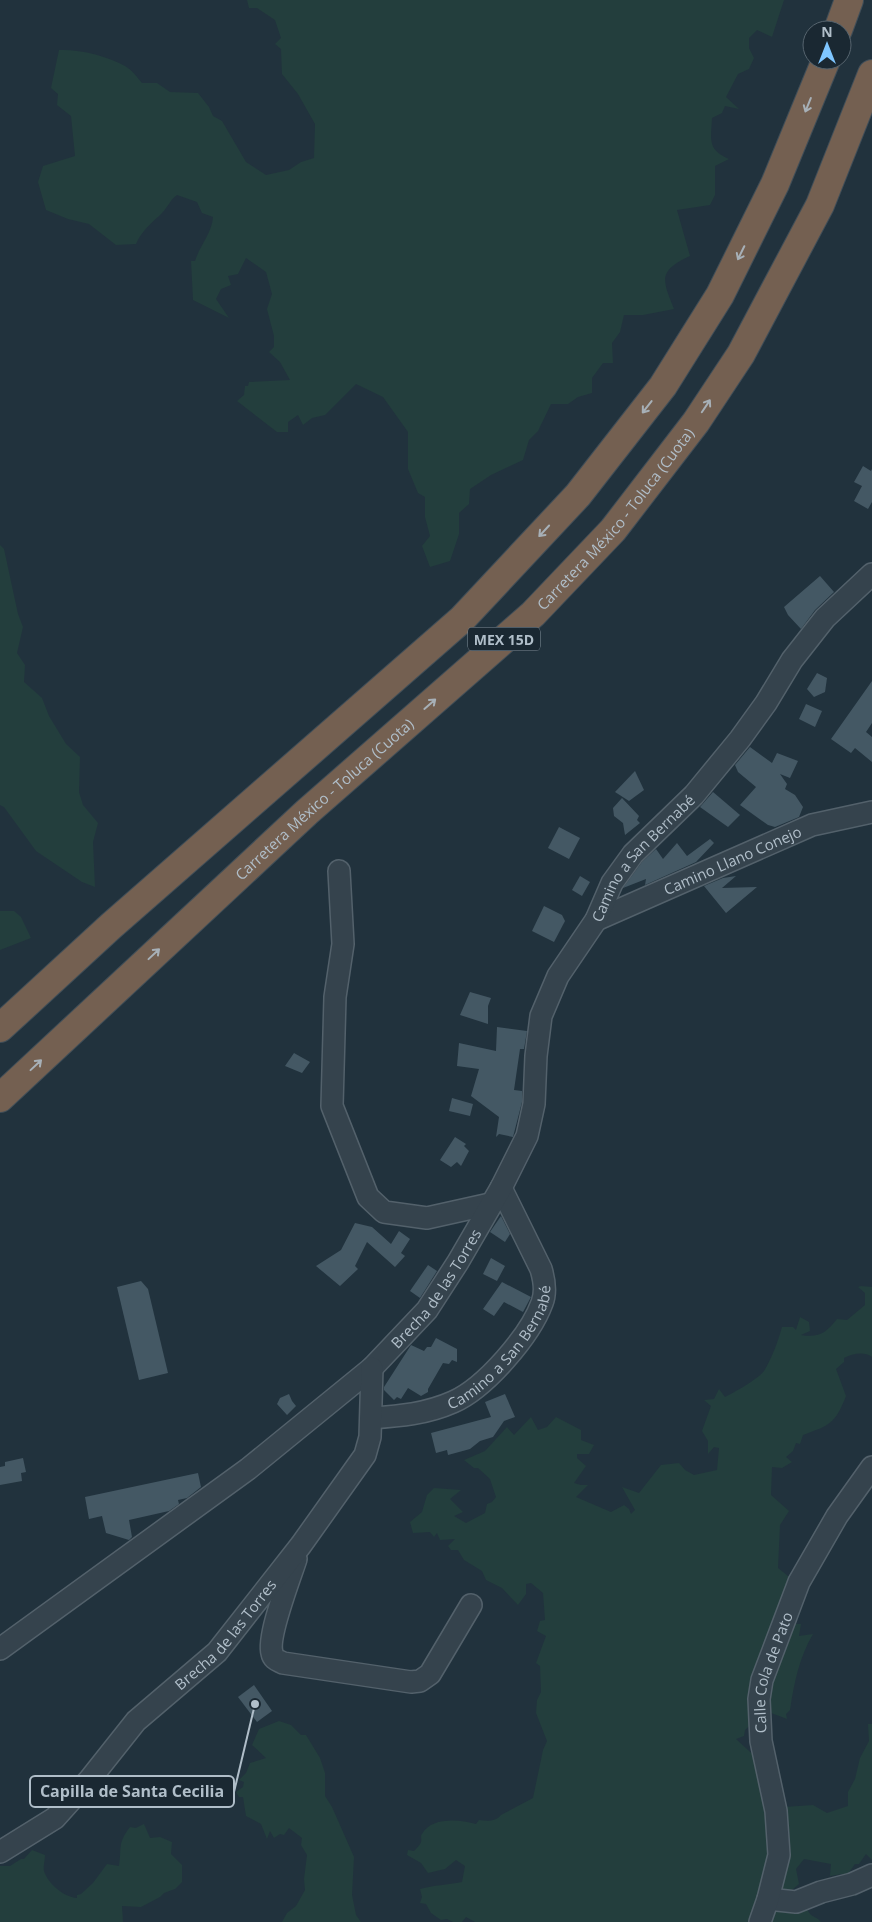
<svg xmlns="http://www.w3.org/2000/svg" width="872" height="1922" font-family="'Open Sans',sans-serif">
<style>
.green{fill:#233e3d}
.building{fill:#445864}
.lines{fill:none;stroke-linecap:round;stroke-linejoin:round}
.minor-casing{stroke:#53616b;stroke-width:24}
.highway-casing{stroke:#404e58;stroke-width:30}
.minor{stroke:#35434d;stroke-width:21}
.highway{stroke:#746051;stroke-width:28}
.oneway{stroke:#a7b0b7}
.labels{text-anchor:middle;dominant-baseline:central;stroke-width:4.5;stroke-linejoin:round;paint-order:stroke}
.shield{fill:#1a2832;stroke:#83919c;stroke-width:1}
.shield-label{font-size:14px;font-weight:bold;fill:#b0bec9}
.street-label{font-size:15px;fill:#b0bec9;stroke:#1a2832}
.leader{fill:none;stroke:#b0bec9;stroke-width:2}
.callout-dot{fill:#b0bec9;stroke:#1a2832;stroke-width:2}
.callout{fill:#1a2832;stroke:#b0bec9;stroke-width:2}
.callout-label{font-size:16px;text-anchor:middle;font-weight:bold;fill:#b0bec9}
</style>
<rect width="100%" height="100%" fill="#21323d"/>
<g class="green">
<path d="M 247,0 L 784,0 L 772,37 L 757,30 L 749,38 L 749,48 L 754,58 L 749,69 L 738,74 L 726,97 L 739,109 L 725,106 L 722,113 L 712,118 C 711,140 707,149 729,159 L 715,166 L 715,195 L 710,205 L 677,210 L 690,256 C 658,271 662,279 674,309 L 643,315 L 624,315 L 620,332 L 612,343 L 613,363 L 603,363 L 592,378 L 592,393 L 578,397 L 568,404 L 551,404 L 538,431 L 529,440 L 523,460 L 491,475 L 470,489 L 469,504 L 459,513 L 459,534 L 450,561 L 430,567 L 422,546 L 430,536 L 425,517 L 425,497 L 418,493 L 408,469 L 408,432 L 383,397 L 356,384 L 325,415 L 312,418 L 303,425 L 298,415 L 288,422 L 288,432 L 277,432 L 237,401 L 244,395 L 245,386 L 248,386 L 249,382 L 290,380 L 280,362 L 269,352 L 274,347 L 274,336 L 267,309 L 272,294 L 266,272 L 246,258 L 238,274 L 228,276 L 231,285 L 221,289 L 216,299 L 229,318 L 193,300 L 191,261 L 195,261 C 200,245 212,233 213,217 L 202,213 L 197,202 L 177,195 C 170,200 168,207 162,213 C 152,223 142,230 136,244 L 116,245 L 89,224 L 68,219 L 46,210 L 38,182 L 43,166 L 75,156 L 71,116 L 57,105 L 58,94 L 51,88 L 59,50 C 79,49 108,56 125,66 C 132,70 137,77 142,83 L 157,83 L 170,92 L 198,93 L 209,107 L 213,116 L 222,121 L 246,162 L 266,175 L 289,170 L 301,162 L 314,158 L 315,124 L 298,94 L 282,74 L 281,49 L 275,44 L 281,38 L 275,20 L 257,8 L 249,8 Z"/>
<polygon points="0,545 4,549 18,614 23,627 17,653 25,665 24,682 42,698 49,716 66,744 80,757 79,792 83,805 98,823 93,842 95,887 82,882 36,851 4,807 0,805"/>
<polygon points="0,911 14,911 21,917 31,938 0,950"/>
<path d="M 861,1286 L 872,1287 L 872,1357 C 864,1351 852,1354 844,1358 L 844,1362 L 836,1369 L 846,1396 C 835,1424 830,1425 803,1435 L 800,1444 L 796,1443 L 793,1451 L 786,1457 L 792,1462 L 782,1468 L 772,1467 L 771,1495 L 789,1511 L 780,1525 L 778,1568 L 793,1580 L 796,1624 L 801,1624 L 799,1636 L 813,1634 C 799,1658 794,1683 790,1710 L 786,1714 L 787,1719 L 766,1711 L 745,1730 L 744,1736 L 736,1739 L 760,1761 L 784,1807 L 813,1805 L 827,1813 L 848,1806 L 848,1792 L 855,1779 L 860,1758 L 869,1741 L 868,1724 L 872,1724 L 872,1860 L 866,1854 L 859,1864 L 855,1864 L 845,1878 L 842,1874 L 830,1876 L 831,1864 L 804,1859 L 796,1869 L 799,1884 L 792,1890 L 811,1915 L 818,1919 L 821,1922 L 475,1922 L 466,1917 L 462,1922 L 453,1922 L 447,1919 L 441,1920 L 431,1913 L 426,1904 L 420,1903 L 422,1897 L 420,1889 C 434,1885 447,1885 462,1882 L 465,1866 L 456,1860 L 445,1869 L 428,1873 L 421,1863 L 407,1855 L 408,1850 L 414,1851 C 416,1849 420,1845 421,1842 C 422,1839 420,1836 422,1834 C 431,1817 459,1819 476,1824 L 479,1820 C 486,1821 496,1822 501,1815 L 533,1798 L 543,1750 L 547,1741 L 536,1713 L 537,1700 L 541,1692 L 540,1666 L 536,1663 L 546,1636 L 537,1631 L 540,1621 L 545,1620 L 543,1593 L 531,1583 L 526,1584 L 526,1594 L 518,1605 L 502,1588 L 486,1580 L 482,1571 L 464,1560 L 458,1550 L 451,1550 L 448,1546 L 455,1539 L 440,1540 L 437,1533 L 434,1537 L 430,1532 L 413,1533 L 410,1522 L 422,1512 L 427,1495 L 434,1488 L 461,1490 L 450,1499 L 463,1512 L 454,1516 L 466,1523 L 485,1513 L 487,1504 L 492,1502 L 496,1497 L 490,1479 L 478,1468 L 474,1468 L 464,1460 L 485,1451 L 507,1427 L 514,1435 L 531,1417 L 538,1430 L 547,1427 L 556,1417 L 581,1430 L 581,1440 L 594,1445 L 589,1454 L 577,1454 L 577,1458 L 586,1466 L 574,1483 L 581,1485 L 588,1485 L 576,1497 L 611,1512 L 624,1505 L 629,1509 L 631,1514 L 635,1510 L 622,1487 L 639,1493 L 661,1465 L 679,1463 L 685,1470 L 694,1475 L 717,1470 L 719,1448 L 714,1447 L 708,1454 L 708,1441 L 702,1431 L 711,1406 L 704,1400 L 714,1399 L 719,1389 L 725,1397 C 735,1392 758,1379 764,1371 C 772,1358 778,1341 782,1327 L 793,1327 L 796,1330 L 800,1317 L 809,1322 L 810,1331 L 801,1335 C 819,1338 826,1333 837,1319 L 847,1320 L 865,1305 L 865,1293 L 858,1287 Z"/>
<polygon points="279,1721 291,1725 301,1735 306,1735 320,1758 325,1773 325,1796 332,1807 354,1857 352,1895 356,1915 361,1922 282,1922 287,1913 296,1906 305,1890 304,1879 307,1855 301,1845 302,1838 289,1828 284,1835 280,1834 274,1838 270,1831 267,1839 261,1824 246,1816 243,1797 239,1797 236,1792 243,1787 244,1782 239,1780 246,1773 250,1763 266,1758 252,1745 259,1729"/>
<path d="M 144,1824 L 150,1838 L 160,1837 L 172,1842 L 171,1854 L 182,1865 L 182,1882 L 175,1889 L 164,1893 L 160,1897 L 141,1907 L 122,1906 L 123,1922 L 0,1922 L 0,1866 L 10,1866 L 21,1859 L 24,1859 L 32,1850 L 45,1855 C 45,1860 43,1867 44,1871 C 48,1884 64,1897 77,1898 L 77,1895 L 81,1894 L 93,1883 L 107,1864 L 119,1866 C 122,1848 117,1844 130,1827 L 136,1828 Z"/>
</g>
<g class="building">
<polygon points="863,466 871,471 872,469 872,502 868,509 854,501 862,486 854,482"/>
<polygon points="820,576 834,592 815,610 801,629 788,615 784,607"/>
<polygon points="817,673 827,678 825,692 814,697 807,689"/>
<polygon points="872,681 872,723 866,732 872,737 872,762 855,748 851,753 831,739"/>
<polygon points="806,704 822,711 815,727 799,719"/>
<polygon points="750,747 772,763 777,753 798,761 790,778 780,774 787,784 785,789 795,795 803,807 799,817 775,827 768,825 740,805 756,787 738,772 735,765"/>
<polygon points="635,771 644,790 629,801 615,792"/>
<polygon points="713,792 740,815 728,827 700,807"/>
<polygon points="622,798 639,816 637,820 640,823 625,835 623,823 614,816 613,808"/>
<polygon points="559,827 580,838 569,859 548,848"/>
<polygon points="710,839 714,843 696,862 645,885 646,879 623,888 642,862 656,849 663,859 677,843 687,856"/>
<polygon points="580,876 590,882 582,896 572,890"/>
<polygon points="736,876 722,888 757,887 726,913 704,886 723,878"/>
<polygon points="544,906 562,915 565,921 554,942 532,931"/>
<polygon points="470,992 491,998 488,1006 488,1024 460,1015"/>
<polygon points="497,1027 527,1031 524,1049 520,1049 514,1090 522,1091 522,1102 513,1137 499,1134 496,1137 499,1117 471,1096 479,1069 457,1066 459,1043 496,1051"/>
<polygon points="294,1053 310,1062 302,1073 285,1066"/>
<polygon points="452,1098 473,1104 470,1116 449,1111"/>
<polygon points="455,1137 466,1144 464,1146 469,1151 461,1166 457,1162 451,1167 440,1160"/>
<polygon points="501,1216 510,1234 505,1242 490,1232"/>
<polygon points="355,1223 372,1227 391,1244 399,1231 410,1239 401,1253 405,1256 395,1267 367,1242 355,1266 358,1269 340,1286 316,1266 341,1250"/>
<polygon points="491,1258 505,1266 497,1281 483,1274"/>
<polygon points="428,1265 437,1271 420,1298 410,1291"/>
<polygon points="141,1281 148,1289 168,1373 139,1380 117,1287"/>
<polygon points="502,1282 531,1297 523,1312 504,1302 494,1316 483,1309"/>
<polygon points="436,1338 457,1349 457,1362 452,1360 449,1364 443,1363 428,1389 428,1392 421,1396 408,1388 401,1399 397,1397 394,1400 384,1390 384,1387 411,1345 424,1351 427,1347 431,1347"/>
<polygon points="289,1394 292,1401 296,1406 287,1415 277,1404 280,1398"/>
<polygon points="505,1394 515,1417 504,1421 493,1437 480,1441 470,1449 448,1455 447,1450 436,1453 431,1433 491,1417 485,1402"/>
<polygon points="23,1458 26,1472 21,1473 22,1481 0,1485 0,1467 5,1466 5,1462"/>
<polygon points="198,1473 201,1487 187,1498 178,1500 179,1504 169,1511 129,1520 132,1537 129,1540 106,1533 102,1516 89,1519 85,1497"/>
<polygon points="254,1685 272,1711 257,1722 238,1697"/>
</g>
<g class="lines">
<g class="minor-casing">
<g id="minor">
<polyline points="339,871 343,944 335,997 332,1106 368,1197 384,1212 427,1218 490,1204"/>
<path id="s1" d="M 596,920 L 812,825 L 872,812"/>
<path id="s2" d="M 371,1418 C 400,1416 426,1414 453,1402 C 485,1388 530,1336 542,1303 C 546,1293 544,1279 541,1269 L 501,1188"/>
<path d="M 296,1559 C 290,1578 267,1636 272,1653 C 273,1659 277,1660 283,1663 L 411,1682 L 420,1681 L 430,1674 L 471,1605"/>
<path id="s3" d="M 0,1649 L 248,1469 L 372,1368 L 427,1310 L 458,1262 L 501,1188 L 527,1136 L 534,1104 L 536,1056 L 541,1016 L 558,976 L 596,920 L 612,883 L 633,854 L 694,795 L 740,739 L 766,703 L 792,660 L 825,618 L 872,574"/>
<path id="s4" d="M 0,1852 L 55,1818 L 90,1779 L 136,1721 L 217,1652 L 301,1545 L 365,1455 L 370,1437 L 372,1368"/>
<polyline points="768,1899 796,1902 821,1892 852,1884 872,1875"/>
<path id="s5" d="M 760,1922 L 768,1899 L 779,1855 L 776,1811 L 761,1741 L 759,1699 L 762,1680 L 799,1582 L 837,1516 L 872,1467"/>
</g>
</g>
<g class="highway-casing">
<g id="highway">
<polyline points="838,30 849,0"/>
<polyline points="0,1028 111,926 462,619 578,495 663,386 720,295 775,184 826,60"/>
<path id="s6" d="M 0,1098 L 307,812 L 533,614 L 613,530 L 696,422 L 741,354 L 820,205 L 872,74"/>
</g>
</g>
<use href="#minor" class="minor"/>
<use href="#highway" class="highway"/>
</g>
<defs><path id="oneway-shaft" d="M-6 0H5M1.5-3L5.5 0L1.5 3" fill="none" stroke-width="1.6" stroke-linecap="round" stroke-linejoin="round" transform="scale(1.25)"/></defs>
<g class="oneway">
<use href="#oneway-shaft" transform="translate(808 105) rotate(112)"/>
<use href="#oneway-shaft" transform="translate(741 253) rotate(116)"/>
<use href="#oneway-shaft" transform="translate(706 406) rotate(-56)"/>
<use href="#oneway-shaft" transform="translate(647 407) rotate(128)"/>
<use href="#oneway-shaft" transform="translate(544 531) rotate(133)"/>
<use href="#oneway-shaft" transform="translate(430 704) rotate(-41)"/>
<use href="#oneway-shaft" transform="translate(154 954) rotate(-43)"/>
<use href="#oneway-shaft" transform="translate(36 1065) rotate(-43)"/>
</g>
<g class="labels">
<rect class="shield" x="468" y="627.5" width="72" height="23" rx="4"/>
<g class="shield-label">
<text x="504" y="639">MEX 15D</text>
</g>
<g class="street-label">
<text stroke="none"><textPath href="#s6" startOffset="846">Carretera México - Toluca (Cuota)</textPath></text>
<text stroke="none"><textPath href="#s6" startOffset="441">Carretera México - Toluca (Cuota)</textPath></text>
<text stroke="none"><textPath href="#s3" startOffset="1058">Camino a San Bernabé</textPath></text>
<text stroke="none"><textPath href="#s1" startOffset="149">Camino Llano Conejo</textPath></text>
<text stroke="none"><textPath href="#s3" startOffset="569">Brecha de las Torres</textPath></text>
<text stroke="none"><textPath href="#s2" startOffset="158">Camino a San Bernabé</textPath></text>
<text stroke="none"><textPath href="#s4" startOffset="316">Brecha de las Torres</textPath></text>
<text stroke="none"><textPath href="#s5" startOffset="256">Calle Cola de Pato</textPath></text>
</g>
</g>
<path class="leader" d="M255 1704L234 1792"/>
<circle class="callout-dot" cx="255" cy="1704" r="5"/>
<rect class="callout" x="30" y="1776" width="204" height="31" rx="5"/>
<g class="callout-label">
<text x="132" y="1797">Capilla de Santa Cecilia</text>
</g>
<g transform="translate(827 45)"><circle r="24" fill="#1a2832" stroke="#56646e"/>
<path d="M0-4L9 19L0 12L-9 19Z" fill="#7fc6ff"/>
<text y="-8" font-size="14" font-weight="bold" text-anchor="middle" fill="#b0bec9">N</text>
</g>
</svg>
